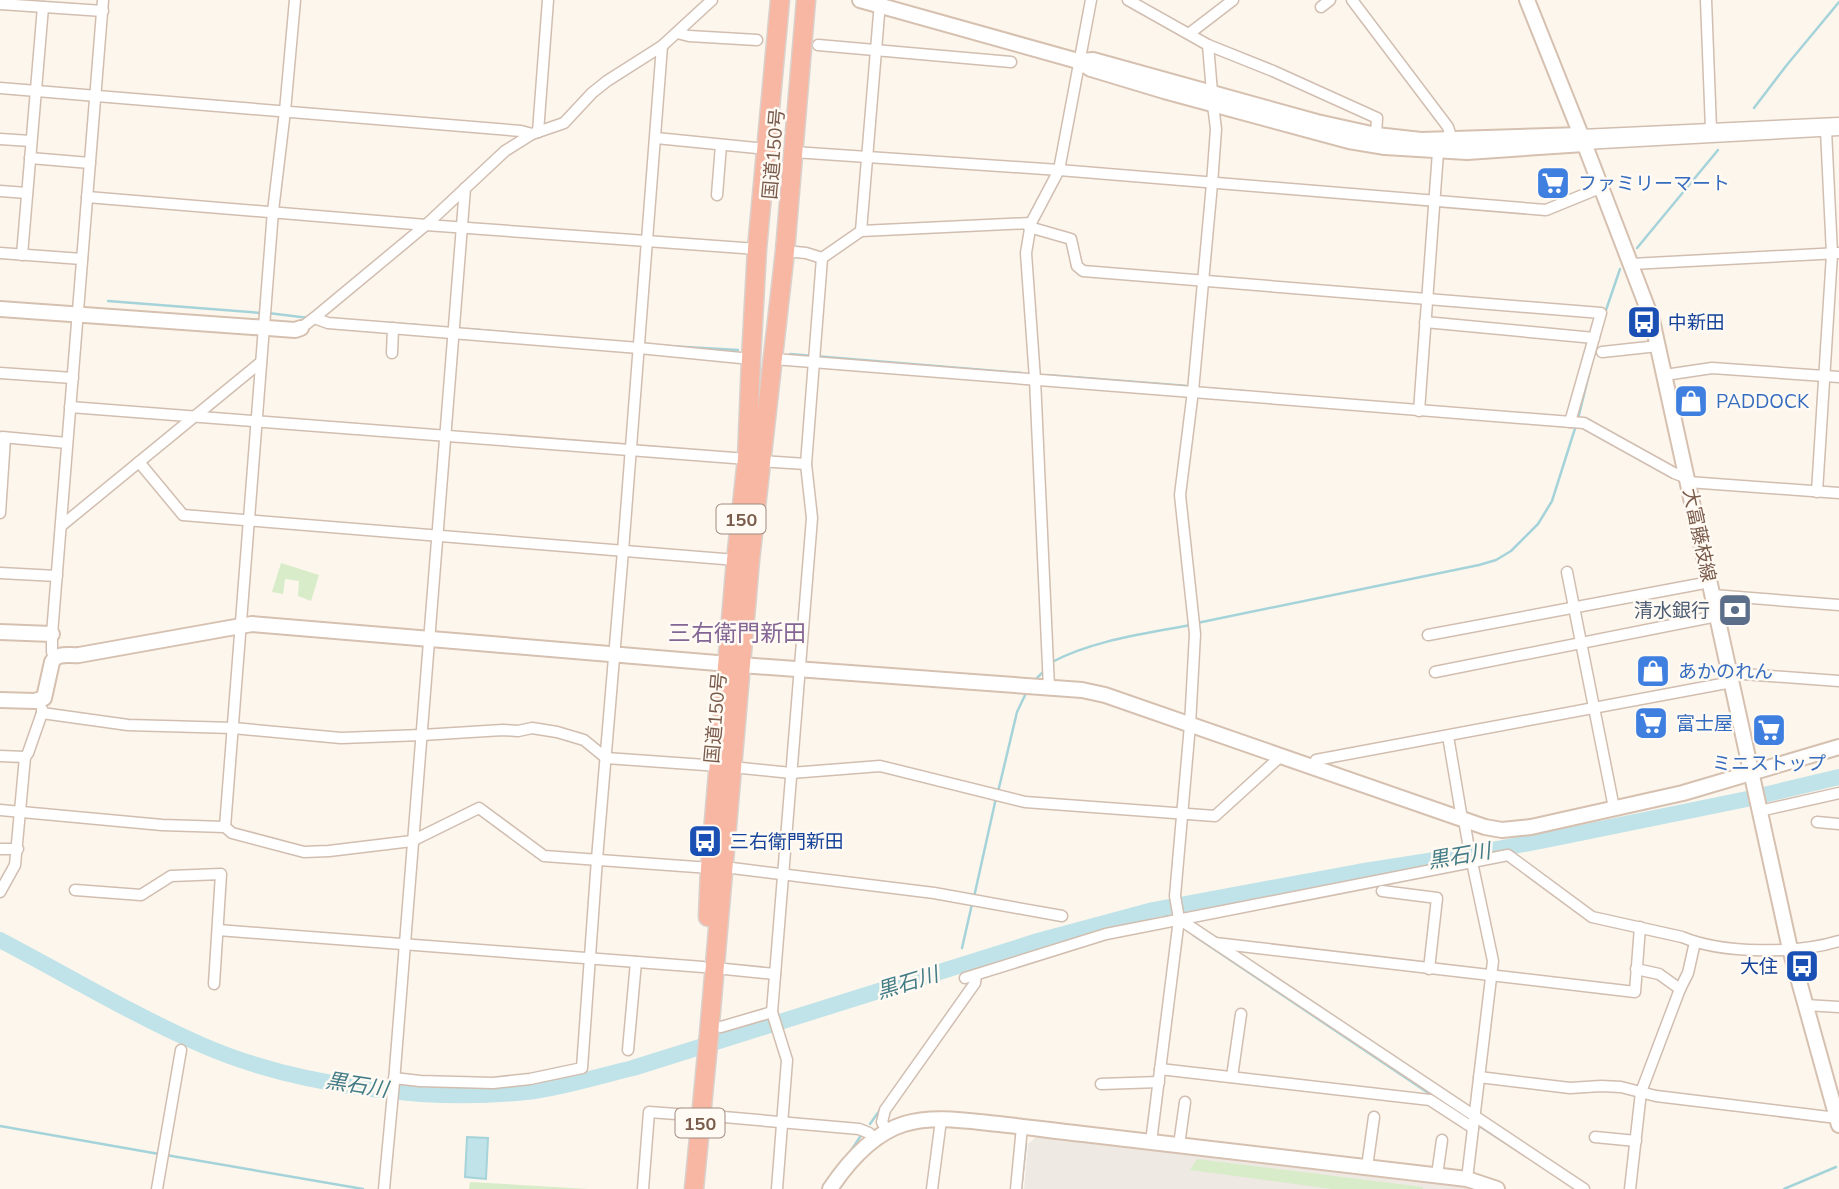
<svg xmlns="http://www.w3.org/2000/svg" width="1839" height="1189" font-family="Mulish,'Noto Sans JP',sans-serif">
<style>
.industrial{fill:#efe9e4}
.green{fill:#d8ecc9}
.water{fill:#bfe3e8;stroke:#a5d3da;stroke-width:2}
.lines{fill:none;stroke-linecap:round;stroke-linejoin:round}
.stream{stroke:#a5d3da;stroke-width:2.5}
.river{stroke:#bfe3e8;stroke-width:16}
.street-casing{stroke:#d1beb0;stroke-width:13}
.secondary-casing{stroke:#d6c0b0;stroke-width:18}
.highway-casing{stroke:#dad1cd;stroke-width:21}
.street{stroke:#fff;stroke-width:10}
.secondary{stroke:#fff;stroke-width:14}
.highway{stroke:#f7b7a3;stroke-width:18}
.labels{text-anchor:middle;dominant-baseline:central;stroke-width:5;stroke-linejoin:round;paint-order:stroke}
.shield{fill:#fffaf3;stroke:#a28b7f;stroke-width:2}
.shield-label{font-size:18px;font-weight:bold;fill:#7a5c4d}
.street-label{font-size:19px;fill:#7a5c4d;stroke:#fffaf3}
.shop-label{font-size:19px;fill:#366cbe;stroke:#fffaf3;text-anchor:start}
.transit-label{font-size:19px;fill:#164399;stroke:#fffaf3;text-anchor:start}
.service-label{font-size:19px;fill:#4e5e75;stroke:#fffaf3;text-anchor:end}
.water-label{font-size:21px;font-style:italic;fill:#437c86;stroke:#fffaf3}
.quarter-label{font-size:23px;fill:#846695;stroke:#fffaf3}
</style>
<rect width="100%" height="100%" fill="#fdf6ec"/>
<polygon class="industrial" points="1036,1137 1466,1188 1470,1189 1024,1189 1028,1144"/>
<g class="green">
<polygon points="281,563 319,575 311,601 298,596 299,581 285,579 283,594 272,592"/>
<polygon points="1197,1159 1423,1187 1423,1189 1332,1189 1190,1170"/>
<polygon points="470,1182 589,1189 469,1189"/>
</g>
<polygon class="water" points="467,1137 488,1138 486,1179 465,1177"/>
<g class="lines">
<g class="stream">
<polyline points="1754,108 1786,66 1839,2"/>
<polyline points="1637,248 1718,150"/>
<polyline points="108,301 261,313"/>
<polyline points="268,313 309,318"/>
<polyline points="1605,313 1620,269"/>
<polyline points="344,320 418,325"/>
<polyline points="468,329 514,333"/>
<polyline points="668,346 738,350"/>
<polyline points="790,354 1022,373"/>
<polyline points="1047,375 1188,386"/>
<polyline points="1202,388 1244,391"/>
<polyline points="1197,623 1479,565 1496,560 1511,551 1538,524 1552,501 1578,419 1590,370"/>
<path d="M 1052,662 C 1094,640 1144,634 1190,625"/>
<polyline points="1035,680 1045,670"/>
<polyline points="998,792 1017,712 1027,691"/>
<polyline points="974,897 996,798"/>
<polyline points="1153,910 1166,914 1168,918"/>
<polyline points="1193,935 1470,1121"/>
<polyline points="962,948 972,904"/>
<polyline points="963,958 966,974"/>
<polyline points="946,1016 969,983 968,980"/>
<polyline points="870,1124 882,1107"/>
<polyline points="1476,1124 1515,1149"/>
<polyline points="0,1126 159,1154"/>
<polyline points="166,1155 363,1189"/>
<polyline points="848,1155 862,1134"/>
<polyline points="1021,1189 1026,1143"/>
<polyline points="1784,1189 1836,1167"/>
</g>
<path class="river" d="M 0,940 C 67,975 133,1015 202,1045 C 295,1086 434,1104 535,1091 C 568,1086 600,1076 633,1068 L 1038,941 L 1153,910 L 1358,872 L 1454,857 L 1551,839 L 1747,799 L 1839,777"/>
<g class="street-casing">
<g id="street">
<polyline points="1128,0 1208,45 1273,71 1377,118 1376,135"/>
<polyline points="1352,0 1448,127 1452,140"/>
<polyline points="1706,0 1711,129"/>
<polyline points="0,4 103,11"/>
<polyline points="1321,7 1330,0"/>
<polyline points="677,33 689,36 757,40"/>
<polyline points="1190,33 1233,0"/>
<polyline points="818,45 1011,62"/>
<polyline points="1208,45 1212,92"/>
<polyline points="0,88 521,131 532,134"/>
<polyline points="538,132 548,0"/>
<polyline points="1581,135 1839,123"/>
<polyline points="656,138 767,149"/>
<polyline points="0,139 31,141"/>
<polyline points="1584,144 1839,130"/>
<polyline points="794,152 1059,170 1546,210 1600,188"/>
<polyline points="30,158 90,163"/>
<polyline points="0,191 27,193"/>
<polyline points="717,195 721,145"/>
<polyline points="87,197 426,225 757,249"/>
<polyline points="1029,227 1071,239 1077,266 1083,271 1601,313 1570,422"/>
<polyline points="861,231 880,2"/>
<polyline points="785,251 806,253 822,258 861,231 1031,223"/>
<polyline points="0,253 82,259"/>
<polyline points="22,255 43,7"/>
<polyline points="1631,264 1839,253"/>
<polyline points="314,318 328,323 639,348 751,359"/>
<polyline points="1425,322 1594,338"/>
<polyline points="301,328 314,318 426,225 505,151 532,134 564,123 592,93 607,81 662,46 712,0"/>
<polyline points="1602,352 1658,346"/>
<polyline points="392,353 393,328"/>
<polyline points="774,359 1584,423 1674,473 1687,478"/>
<polyline points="0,373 73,378"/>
<polyline points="1665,375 1712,368 1839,377"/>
<polyline points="70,407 747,459"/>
<polyline points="1419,411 1438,152"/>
<polyline points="2,437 67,443"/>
<polyline points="760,461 806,464"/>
<polyline points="139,462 183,515 736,560"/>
<polyline points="1688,482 1839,493"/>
<polyline points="1817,492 1832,254 1826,130"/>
<polyline points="0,513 5,438"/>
<polyline points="61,526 261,362"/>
<polyline points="1567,572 1614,808"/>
<polyline points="0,573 57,576"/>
<polyline points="1713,595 1839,605"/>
<polyline points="1428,635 1710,582"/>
<polyline points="54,658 52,652 52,634 103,0"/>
<polyline points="1435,672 1717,616"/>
<polyline points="1730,673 1839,681"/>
<polyline points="1049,688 1035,379 1026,253 1031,223 1059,170 1091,0"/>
<polyline points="42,713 128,725 233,728 341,738 422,735 503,730 518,731 532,728 557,732 584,740 606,758 719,766"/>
<polyline points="1448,736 1462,819"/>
<polyline points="0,756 25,757"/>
<polyline points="732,767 791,773 880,766 1025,802 1215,816 1281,756"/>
<polyline points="1313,767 1316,760 1732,682"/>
<polyline points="0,810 162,825 225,827 232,833 304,852 329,851 412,841 479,808 544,856 710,868"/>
<polyline points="1760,811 1839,793"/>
<polyline points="1464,820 1468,843"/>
<polyline points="1817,822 1839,824"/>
<polyline points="225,827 273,211 285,111 295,0"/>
<polyline points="0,849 18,849"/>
<polyline points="724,867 934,893 1062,916"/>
<polyline points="75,890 141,895 171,876 221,874 214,984"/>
<polyline points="1382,891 1437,898 1429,969"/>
<polyline points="0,892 15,865 25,757 28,753 42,713 42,709"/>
<polyline points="1179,919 1584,1189"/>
<polyline points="218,930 703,967"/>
<polyline points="1215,943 1635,992 1640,927"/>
<polyline points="715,968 775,974"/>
<polyline points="1636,969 1659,974 1680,989"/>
<path d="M 965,978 L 1106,934 L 1508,855 L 1592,917 L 1682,937 C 1723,954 1797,954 1839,941"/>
<polyline points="1805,1005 1839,1007"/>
<polyline points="721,1027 772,1012"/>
<polyline points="628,1050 636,962"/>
<polyline points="1160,1069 1430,1100 1473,1128"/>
<polyline points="1232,1077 1241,1014"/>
<polyline points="1479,1077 1570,1088 1601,1086 1621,1087 1656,1096 1837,1118"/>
<polyline points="394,1078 420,1081 493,1083 530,1079 582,1068 597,859 623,551 662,46"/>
<polyline points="1101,1084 1159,1082"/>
<polyline points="701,1115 859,1129 869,1133 874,1140"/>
<polyline points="887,1131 882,1122 885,1110 975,983 976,975"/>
<polyline points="1595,1137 1636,1141"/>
<polyline points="1151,1142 1179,919 1175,896 1190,725 1195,634 1180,495 1193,391 1212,184 1216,129 1213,105"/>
<polyline points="1179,1145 1185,1102"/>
<polyline points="1367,1167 1374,1117"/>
<polyline points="1437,1175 1442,1140"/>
<polyline points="1467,1179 1493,961 1472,862"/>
<polyline points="157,1189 181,1050"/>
<polyline points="384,1189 394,1082 465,188"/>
<polyline points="643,1189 649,1112 690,1115"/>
<polyline points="777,1189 787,1060 772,1012 812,518 806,464 822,258"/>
<polyline points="932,1189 941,1120"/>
<polyline points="1016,1189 1022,1127"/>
<polyline points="1630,1189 1641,1092 1680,989 1688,973 1695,942"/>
</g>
</g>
<g class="secondary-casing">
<g id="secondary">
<polyline points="860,0 1078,61 1091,69 1164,91 1349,141 1385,147 1467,152 1584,144"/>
<polyline points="1527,0 1581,135 1652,320 1790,949 1839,1125"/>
<polyline points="1083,61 1093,60 1317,122 1376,135 1421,140 1581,135"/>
<polyline points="0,309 295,330 301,328"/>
<polyline points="0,632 52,634"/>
<path d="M 0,700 L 35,701 L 44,698 L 52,662 C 57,652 69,656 79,655 L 252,624 L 741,665 L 1082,690 L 1105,695 L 1485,827 L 1502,830 L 1531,827 L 1683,793 L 1839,747"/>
<path d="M 830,1189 C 848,1162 872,1134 904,1124 C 934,1115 968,1121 999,1124 C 1027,1127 1055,1131 1083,1134 C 1211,1149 1339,1164 1467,1179 L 1497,1189"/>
</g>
</g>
<g class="highway-casing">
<g id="highway">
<polyline points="708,917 710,868 736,560 747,459 751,359 757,249 780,0"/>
<polyline points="694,1189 709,1034 750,560 785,251 806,0"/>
</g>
</g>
<use href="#street" class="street"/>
<use href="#secondary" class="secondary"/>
<use href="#highway" class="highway"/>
</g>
<defs>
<g id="supermarket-square" transform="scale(1.75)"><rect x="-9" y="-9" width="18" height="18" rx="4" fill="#3f7fe0" stroke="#fffaf3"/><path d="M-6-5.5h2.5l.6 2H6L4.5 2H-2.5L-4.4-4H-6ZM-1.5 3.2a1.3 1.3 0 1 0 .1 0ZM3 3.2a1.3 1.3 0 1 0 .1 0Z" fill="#fff"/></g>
<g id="bus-square" transform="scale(1.75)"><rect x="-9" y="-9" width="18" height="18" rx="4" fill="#1a4fb4" stroke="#fffaf3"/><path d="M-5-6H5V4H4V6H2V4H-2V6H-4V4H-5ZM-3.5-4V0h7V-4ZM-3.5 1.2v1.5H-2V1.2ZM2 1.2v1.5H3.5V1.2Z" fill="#fff"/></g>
<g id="shop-square" transform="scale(1.75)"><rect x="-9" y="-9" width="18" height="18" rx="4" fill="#3f7fe0" stroke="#fffaf3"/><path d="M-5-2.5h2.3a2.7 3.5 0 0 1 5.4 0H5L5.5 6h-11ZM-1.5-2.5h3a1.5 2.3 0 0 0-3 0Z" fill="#fff"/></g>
<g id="bank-square" transform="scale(1.75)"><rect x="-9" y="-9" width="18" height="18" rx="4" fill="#5c6f8a" stroke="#fffaf3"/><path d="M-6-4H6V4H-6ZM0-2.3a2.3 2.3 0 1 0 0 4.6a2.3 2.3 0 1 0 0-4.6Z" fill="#fff"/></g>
</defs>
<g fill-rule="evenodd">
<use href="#supermarket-square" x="1553" y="183"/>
<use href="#bus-square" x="1644" y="322"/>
<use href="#shop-square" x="1691" y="401"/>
<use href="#bank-square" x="1735" y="610"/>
<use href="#shop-square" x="1653" y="671"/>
<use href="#supermarket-square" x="1651" y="723"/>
<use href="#supermarket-square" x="1769" y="730"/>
<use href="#bus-square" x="705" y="841"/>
<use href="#bus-square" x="1802" y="966"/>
</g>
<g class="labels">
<g class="shield">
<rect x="716.5" y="504.5" width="49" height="29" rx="5"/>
<rect x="675.5" y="1108.5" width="49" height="29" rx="5"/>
</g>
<g class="shield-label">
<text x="741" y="519">150</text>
<text x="700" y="1123">150</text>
</g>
<g class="street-label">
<text transform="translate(773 154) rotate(-85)">国道150号</text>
<text transform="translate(1700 535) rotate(78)">大富藤枝線</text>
<text transform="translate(715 718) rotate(-85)">国道150号</text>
</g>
<g class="shop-label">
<text x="1578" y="183">ファミリーマート</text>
<text x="1716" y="401">PADDOCK</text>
<text x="1678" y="671">あかのれん</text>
<text x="1676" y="723">富士屋</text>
<text x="1769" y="763" text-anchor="middle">ミニストップ</text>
</g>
<g class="transit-label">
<text x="1668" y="322">中新田</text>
<text x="730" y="841">三右衛門新田</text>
<text x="1778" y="966" text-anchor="end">大住</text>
</g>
<g class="service-label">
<text x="1710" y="610">清水銀行</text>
</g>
<g class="water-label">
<text transform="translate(1459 855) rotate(-10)">黒石川</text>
<text transform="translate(907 982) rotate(-17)">黒石川</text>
<text transform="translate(357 1084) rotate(9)">黒石川</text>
</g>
<g class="quarter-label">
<text x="737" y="632">三右衛門新田</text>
</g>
</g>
</svg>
